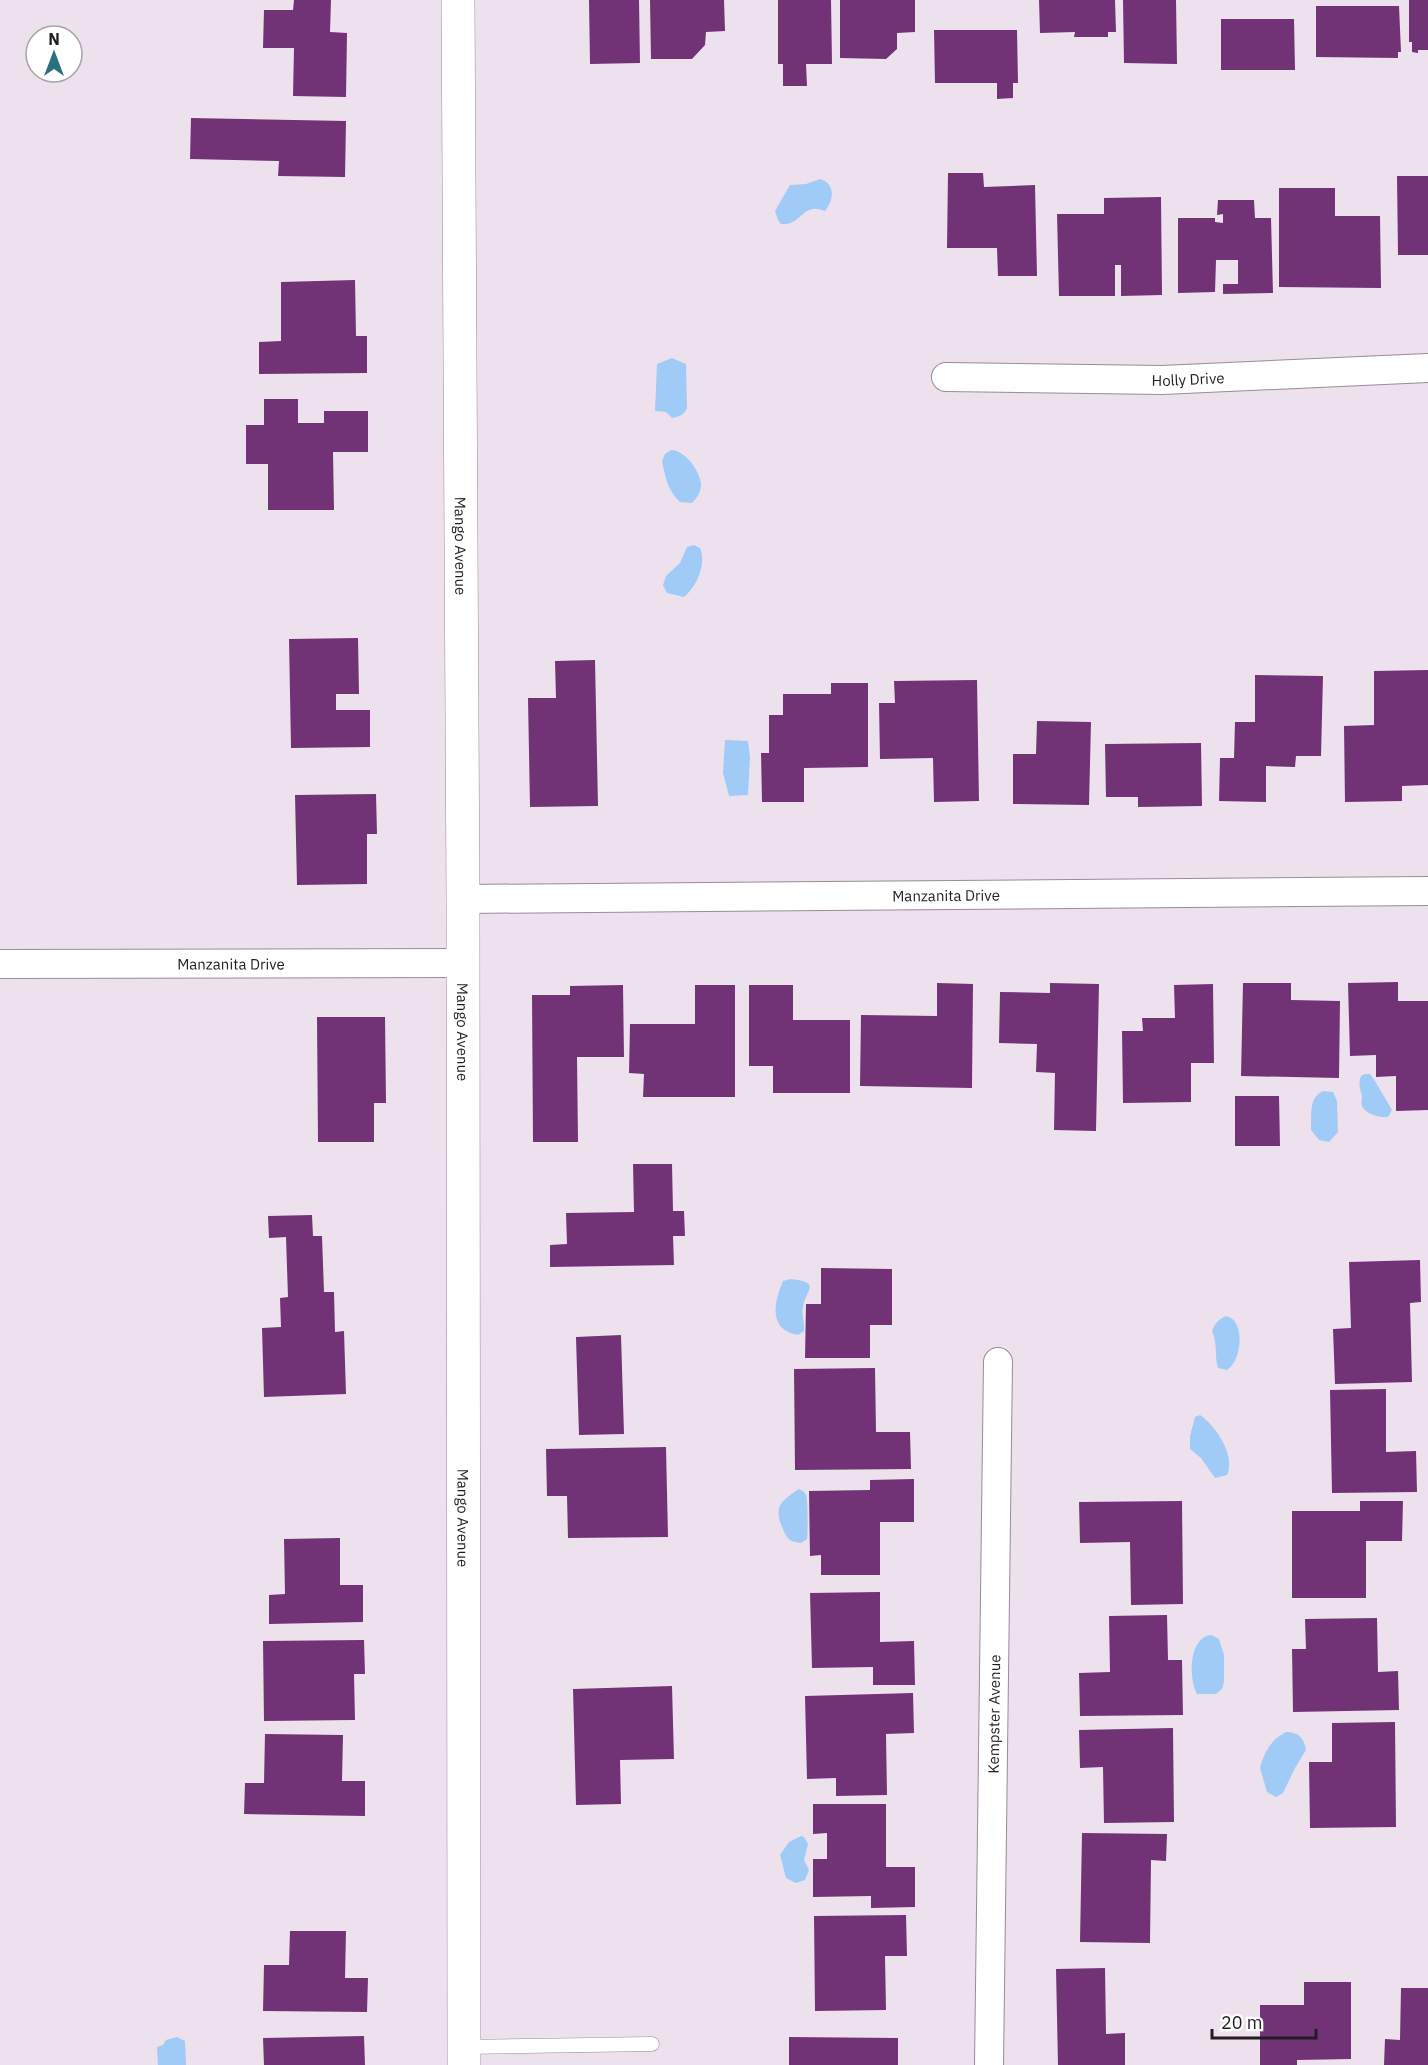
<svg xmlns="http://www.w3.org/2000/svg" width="1428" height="2065" font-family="'IBM Plex Sans',sans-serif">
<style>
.water{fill:#a0cbf7}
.building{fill:#723276}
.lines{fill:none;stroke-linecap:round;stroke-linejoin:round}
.service-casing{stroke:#978c97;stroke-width:15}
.minor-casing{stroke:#978c97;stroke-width:30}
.tertiary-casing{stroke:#978c97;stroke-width:34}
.service{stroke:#fff;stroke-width:14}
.minor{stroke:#fff;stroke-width:28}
.tertiary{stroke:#fff;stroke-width:33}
.labels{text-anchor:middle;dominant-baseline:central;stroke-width:6;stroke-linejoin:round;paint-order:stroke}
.street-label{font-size:15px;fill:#211d21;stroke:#fff}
</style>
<rect width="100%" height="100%" fill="#ede1ed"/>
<g class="water">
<path d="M 820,179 C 836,184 834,200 825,211 C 802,201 802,226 781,224 L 778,220 L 775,211 L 790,185 L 806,184 Z"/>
<path d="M 672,358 L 686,364 L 687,408 C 684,415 679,417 672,418 L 666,412 L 655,411 L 657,364 Z"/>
<path d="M 671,450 C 685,450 701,472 701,486 C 700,493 697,498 692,503 L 680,502 C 668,491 665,477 662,461 L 665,454 Z"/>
<path d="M 694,545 L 700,548 C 707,565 696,587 684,597 L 667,593 L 663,585 L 666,576 L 680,563 L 687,547 Z"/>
<polygon points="725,740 748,741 750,757 748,795 729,796 723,773"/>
<path d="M 1365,1074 L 1370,1074 L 1375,1081 L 1392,1110 L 1388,1117 C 1380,1118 1365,1114 1362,1106 C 1361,1102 1362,1099 1362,1096 C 1360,1088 1358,1084 1361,1076 Z"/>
<path d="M 1323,1091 L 1333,1092 L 1337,1101 L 1338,1132 L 1329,1142 L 1319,1140 L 1311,1130 C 1312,1115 1308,1098 1323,1091 Z"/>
<path d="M 791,1279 C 822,1283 806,1289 803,1307 C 801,1314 805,1323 804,1331 L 798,1335 C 768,1330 774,1302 783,1281 Z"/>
<path d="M 1226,1316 C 1246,1320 1242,1361 1227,1370 L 1218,1368 C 1214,1354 1218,1344 1212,1331 C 1215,1323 1219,1319 1226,1316 Z"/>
<path d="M 1200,1415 C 1216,1426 1236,1456 1227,1475 L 1215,1478 L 1201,1458 L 1190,1449 L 1190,1436 L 1195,1417 Z"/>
<path d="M 799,1489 C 803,1491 804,1491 806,1495 C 808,1500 808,1534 807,1539 L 801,1543 C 790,1542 787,1539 783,1529 C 773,1508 780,1501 799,1489 Z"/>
<path d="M 1211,1635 L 1219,1639 L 1224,1655 L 1224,1682 L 1222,1689 L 1216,1694 L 1197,1694 C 1188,1678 1189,1637 1211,1635 Z"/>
<path d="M 1286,1732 C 1299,1732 1304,1738 1306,1750 L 1295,1768 L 1283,1793 L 1276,1797 L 1267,1792 L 1260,1768 C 1264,1753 1271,1739 1286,1732 Z"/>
<polygon points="801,1836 804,1837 808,1844 804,1860 809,1870 805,1880 796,1883 786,1878 780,1855 789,1842"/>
<polygon points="177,2037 185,2041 186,2065 158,2065 157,2047 163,2045 166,2040"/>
</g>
<g class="building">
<polygon points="294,0 331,0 330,32 347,33 346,97 293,96 294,48 263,48 264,10 293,10"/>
<polygon points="589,0 639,0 640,63 590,64"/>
<polygon points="650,0 724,0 725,31 706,32 705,45 692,59 651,59"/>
<polygon points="778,0 831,0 832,64 806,64 807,86 783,86 783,64 778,64"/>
<polygon points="840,0 915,0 915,32 897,33 897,49 886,59 840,58"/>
<polygon points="1039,0 1115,0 1116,32 1108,32 1108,37 1074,37 1075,32 1040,33"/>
<polygon points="1123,0 1176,0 1177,64 1124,63"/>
<polygon points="1409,0 1428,0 1428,50 1418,50 1418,53 1412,52 1412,42 1409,42"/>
<polygon points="1316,6 1399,6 1401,52 1398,52 1398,58 1316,57"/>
<polygon points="1221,19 1294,19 1295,70 1221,70"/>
<polygon points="934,30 1017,30 1018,83 1013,83 1013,98 997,99 997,83 935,83"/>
<polygon points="191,118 346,121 345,177 278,176 279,161 190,159"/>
<polygon points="948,173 983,173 984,187 1035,185 1037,276 998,276 997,248 947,248"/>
<polygon points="1397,176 1428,176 1428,255 1398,255"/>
<polygon points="1279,188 1335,188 1335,216 1380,216 1381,288 1279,287"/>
<polygon points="1161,197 1162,295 1121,296 1121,265 1115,265 1115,296 1059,296 1057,214 1104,214 1104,198"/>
<polygon points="1218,200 1254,200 1255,218 1271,218 1273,293 1223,294 1223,284 1238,284 1238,260 1216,260 1215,292 1178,293 1178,218 1215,218 1215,222 1223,223 1223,214 1217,215"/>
<polygon points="355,280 356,336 367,336 367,373 259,374 259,342 281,341 281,282"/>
<polygon points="264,399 298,399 298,423 324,423 324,411 368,411 368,452 333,452 334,510 268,510 268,464 246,464 246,425 264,425"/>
<polygon points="358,638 359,694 336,694 336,710 370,710 370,747 291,748 289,639"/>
<polygon points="595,660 598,806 530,807 528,698 556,698 555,661"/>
<polygon points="1428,670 1428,785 1402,786 1402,801 1345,802 1344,726 1374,725 1374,671"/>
<polygon points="1255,675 1323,676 1321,756 1296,756 1295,767 1266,766 1266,802 1219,801 1220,758 1234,758 1235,722 1255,722"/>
<polygon points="977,680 979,801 934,802 933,758 880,759 879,703 895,703 894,681"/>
<polygon points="831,683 868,683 868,767 804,768 804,802 762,802 761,753 769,753 769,715 783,715 783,694 831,694"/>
<polygon points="1037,721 1091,722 1089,805 1013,804 1013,754 1036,754"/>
<polygon points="1201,743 1202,806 1138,807 1138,797 1106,797 1105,744"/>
<polygon points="376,794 377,834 367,834 367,884 297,885 295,795"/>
<polygon points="1398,982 1398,1001 1428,1001 1428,1110 1396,1111 1396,1076 1376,1077 1376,1055 1350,1056 1348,983"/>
<polygon points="937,983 973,984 972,1088 860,1086 861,1015 937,1016"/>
<polygon points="1050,983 1099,984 1096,1131 1054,1130 1055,1073 1036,1072 1037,1044 999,1043 1000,992 1050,993"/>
<polygon points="1243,983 1291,983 1291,1000 1340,1001 1339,1078 1241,1076"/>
<polygon points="1213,984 1214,1063 1191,1063 1191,1102 1123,1103 1122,1031 1143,1031 1142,1018 1175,1018 1174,985"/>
<polygon points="623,985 624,1057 577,1057 578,1142 533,1142 532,995 570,995 570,986"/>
<polygon points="695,985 735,985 735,1097 643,1097 644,1074 629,1073 630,1024 695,1024"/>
<polygon points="749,985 793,985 793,1020 850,1020 850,1093 773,1093 773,1066 749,1066"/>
<polygon points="317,1017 385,1017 386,1103 374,1103 374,1142 318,1142"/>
<polygon points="1235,1096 1279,1096 1280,1146 1235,1146"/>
<polygon points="633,1164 672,1164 673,1211 684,1211 685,1236 673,1236 674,1265 550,1267 550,1245 567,1244 566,1213 634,1212"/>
<polygon points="312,1215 313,1236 322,1236 324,1292 334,1292 335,1332 344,1331 346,1394 264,1397 262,1328 281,1327 280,1298 288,1297 286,1237 269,1238 268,1216"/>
<polygon points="1420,1260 1421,1302 1410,1303 1412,1382 1335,1384 1333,1329 1351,1328 1349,1262"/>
<polygon points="821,1268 892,1269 892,1325 870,1325 870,1358 805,1358 806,1304 821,1304"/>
<polygon points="621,1335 624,1434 579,1435 576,1337"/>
<polygon points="875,1368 876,1432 910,1432 911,1469 795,1470 794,1369"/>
<polygon points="1386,1389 1386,1452 1416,1451 1417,1492 1332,1493 1330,1390"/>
<polygon points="666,1447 668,1537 568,1538 567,1496 547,1496 546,1449"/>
<polygon points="914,1479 914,1522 880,1522 880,1575 821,1575 821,1555 810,1556 809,1491 870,1490 870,1480"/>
<polygon points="1182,1501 1183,1604 1131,1605 1130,1542 1080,1543 1079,1502"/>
<polygon points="1360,1501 1403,1501 1402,1541 1366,1541 1366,1598 1292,1598 1292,1511 1360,1511"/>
<polygon points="340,1538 340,1585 363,1585 363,1622 269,1624 269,1595 285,1594 284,1539"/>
<polygon points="880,1592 880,1642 914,1641 915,1685 873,1685 873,1667 812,1668 810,1593"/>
<polygon points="1167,1615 1168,1660 1182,1660 1183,1715 1080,1716 1079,1673 1110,1672 1109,1616"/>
<polygon points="1377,1618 1378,1672 1398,1671 1399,1710 1293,1712 1292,1649 1306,1649 1305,1619"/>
<polygon points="364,1640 365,1674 354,1674 355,1720 264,1721 263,1641"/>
<polygon points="672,1686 674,1759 620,1760 621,1804 576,1805 573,1689"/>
<polygon points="913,1693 914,1733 886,1734 887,1795 836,1796 836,1778 807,1779 805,1696"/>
<polygon points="1395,1722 1396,1827 1310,1828 1309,1762 1332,1762 1332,1723"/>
<polygon points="1173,1728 1174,1822 1104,1823 1103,1767 1080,1768 1079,1730"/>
<polygon points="265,1734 343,1735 342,1781 365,1781 365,1816 244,1814 245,1783 264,1783"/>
<polygon points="813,1804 886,1804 886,1867 915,1867 915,1907 871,1908 871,1896 813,1897 813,1859 827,1859 827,1833 813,1834"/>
<polygon points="1082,1833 1167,1834 1166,1861 1151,1860 1150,1943 1080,1942"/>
<polygon points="906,1915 907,1956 885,1956 886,2010 815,2011 814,1916"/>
<polygon points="290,1931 346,1931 345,1978 368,1978 367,2012 263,2011 264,1965 289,1965"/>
<polygon points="1105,1968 1106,2034 1125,2033 1125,2065 1058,2065 1056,1969"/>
<polygon points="1304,1982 1351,1982 1351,2059 1297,2060 1297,2065 1260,2065 1260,2005 1304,2005"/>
<polygon points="1401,1988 1428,1988 1428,2065 1384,2065 1385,2039 1400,2040"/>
<polygon points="364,2036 365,2065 264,2065 263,2038"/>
<polygon points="789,2037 898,2038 898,2065 789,2065"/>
</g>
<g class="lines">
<g class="service-casing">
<polyline id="service" points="464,2047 652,2044"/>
</g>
<g class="minor-casing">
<g id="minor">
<path id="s1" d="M 946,377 L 1162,380 L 1428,368"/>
<path id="s2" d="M 463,899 L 1428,891"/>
<path id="s3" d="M 0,964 L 463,963"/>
<path id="s4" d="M 989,2065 L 998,1362"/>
</g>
</g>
<g class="tertiary-casing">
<g id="tertiary">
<path id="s5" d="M 458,0 L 463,899 L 464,2065"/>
</g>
</g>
<use href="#service" class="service"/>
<use href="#minor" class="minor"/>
<use href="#tertiary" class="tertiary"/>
</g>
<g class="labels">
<g class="street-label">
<text stroke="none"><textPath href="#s1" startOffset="242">Holly Drive</textPath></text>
<text stroke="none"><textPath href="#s5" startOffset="546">Mango Avenue</textPath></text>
<text stroke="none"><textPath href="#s2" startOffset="483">Manzanita Drive</textPath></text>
<text stroke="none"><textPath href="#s3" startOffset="231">Manzanita Drive</textPath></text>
<text stroke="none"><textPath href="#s5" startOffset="1032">Mango Avenue</textPath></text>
<text stroke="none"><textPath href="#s5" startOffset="1518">Mango Avenue</textPath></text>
<text stroke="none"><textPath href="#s4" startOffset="351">Kempster Avenue</textPath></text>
</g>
</g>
<g transform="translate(54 54)"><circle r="28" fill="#ffffff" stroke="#a6a5a6" stroke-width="1.5"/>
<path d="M0-4.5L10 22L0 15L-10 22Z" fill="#2a707d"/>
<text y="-9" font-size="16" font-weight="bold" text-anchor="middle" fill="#211d21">N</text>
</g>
<path d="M1212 2029v9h104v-9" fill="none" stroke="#211d21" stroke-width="3"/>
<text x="1221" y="2029" font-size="18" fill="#211d21" stroke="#ffffff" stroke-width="4.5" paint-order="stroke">20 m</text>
</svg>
